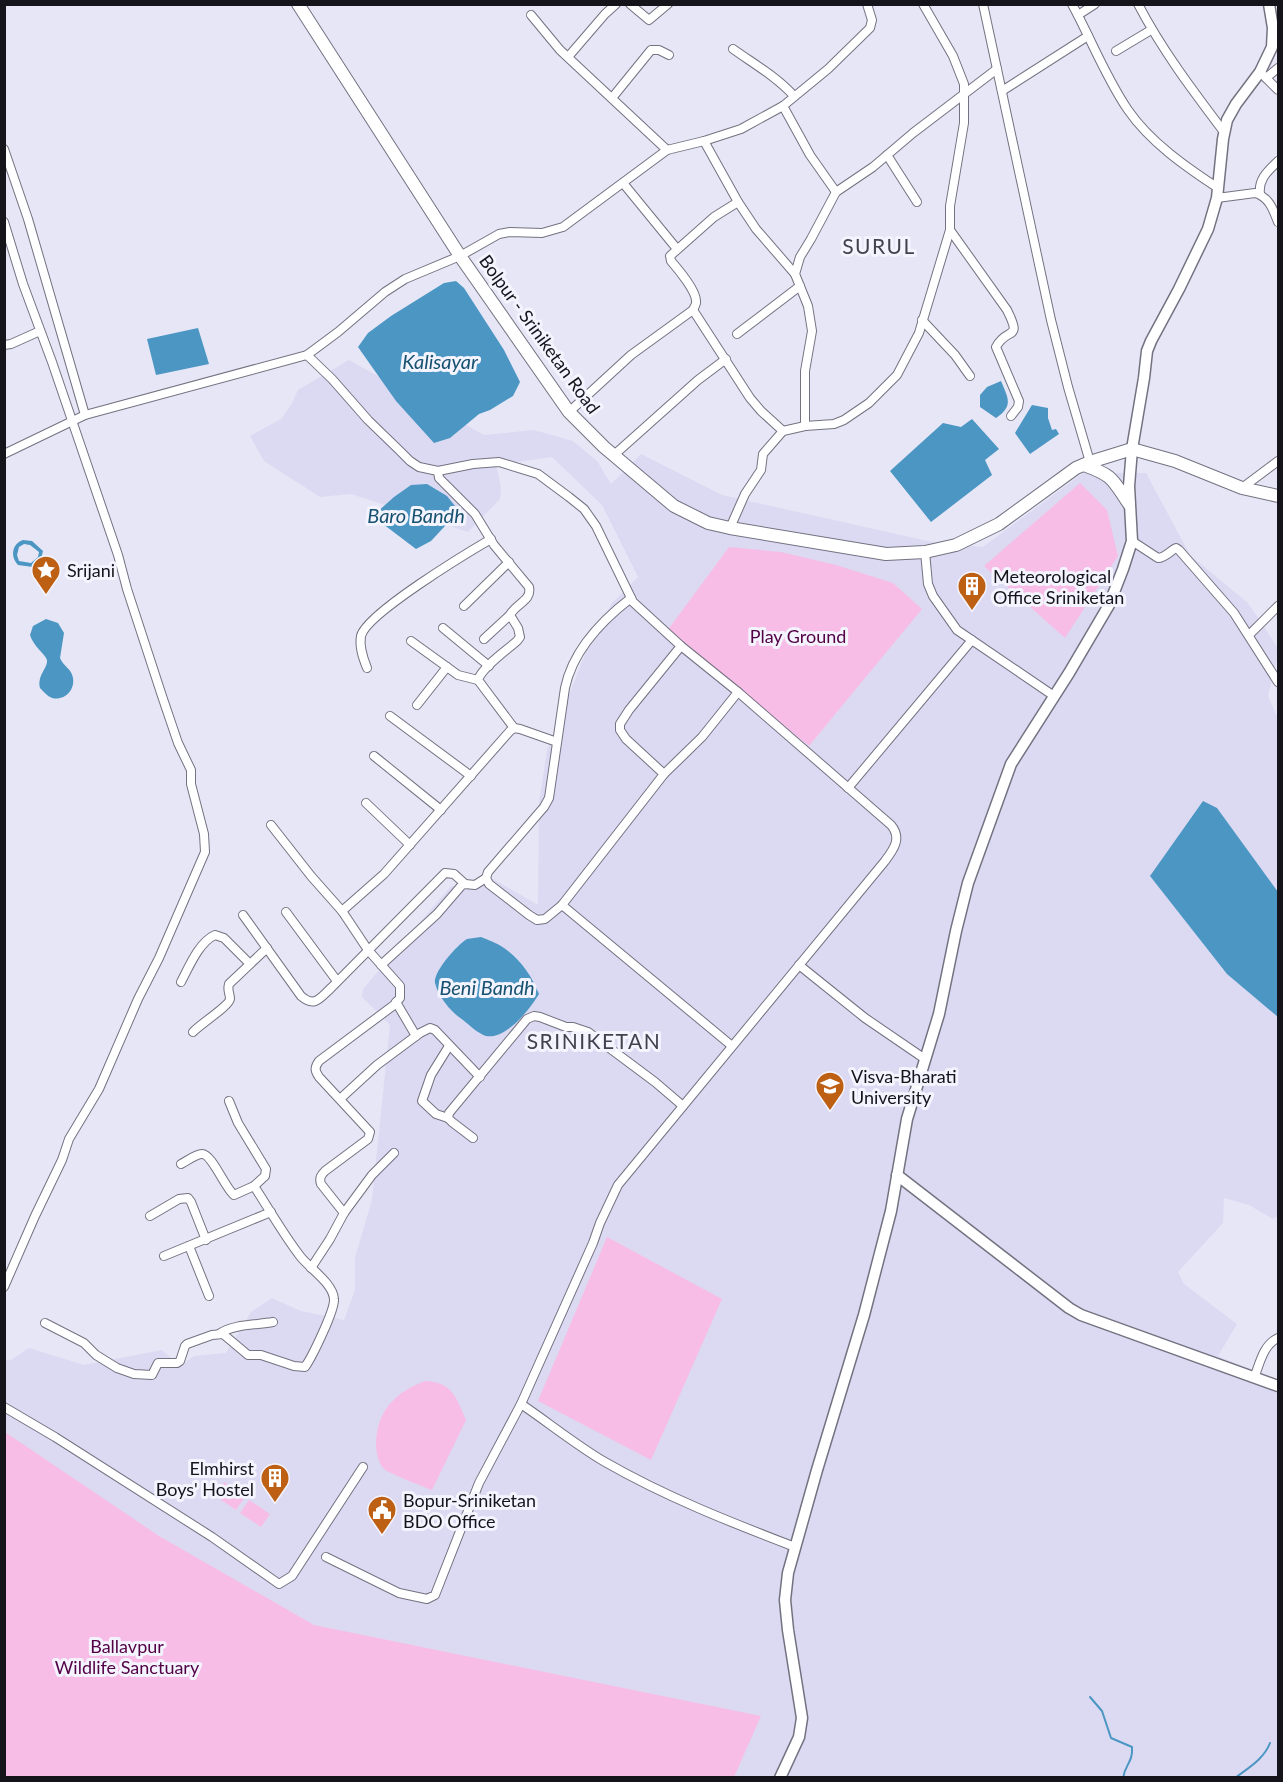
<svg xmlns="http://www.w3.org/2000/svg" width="1283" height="1782" font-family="Lato,sans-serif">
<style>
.built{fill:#dbdaf2}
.green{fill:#f8bde7}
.water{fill:#4b96c3;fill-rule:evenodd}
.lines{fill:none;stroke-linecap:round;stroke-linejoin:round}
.stream{stroke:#4b96c3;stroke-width:2}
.street-casing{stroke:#737281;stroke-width:10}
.secondary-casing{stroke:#737281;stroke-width:13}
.primary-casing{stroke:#737281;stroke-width:14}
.street{stroke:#fff;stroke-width:8}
.secondary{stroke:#fff;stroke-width:10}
.primary{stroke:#fff;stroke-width:12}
.labels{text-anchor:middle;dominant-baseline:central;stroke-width:6;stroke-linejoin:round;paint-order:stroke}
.street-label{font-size:18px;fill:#14141a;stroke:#f4f4fe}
.poi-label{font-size:18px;fill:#14141a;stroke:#f4f4fe;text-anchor:start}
.park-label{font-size:18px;fill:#530145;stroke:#f4f4fe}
.water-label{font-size:20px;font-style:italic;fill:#175170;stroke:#f4f4fe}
.quarter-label{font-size:21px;letter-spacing:1.5px;fill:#42414e;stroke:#f4f4fe}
</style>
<rect width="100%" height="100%" fill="#e6e6f6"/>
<polygon class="built" points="349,360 484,435 534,430 573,441 597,461 611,484 641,454 722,495 932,542 983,547 1083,473 1146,473 1190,555 1248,603 1278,648 1278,656 1268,696 1278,719 1278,1216 1273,1219 1249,1205 1224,1198 1223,1223 1178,1272 1184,1284 1237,1324 1218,1356 1278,1381 1278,1777 39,1777 5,1657 5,1360 11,1360 29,1348 84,1365 162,1350 180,1366 194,1356 226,1353 251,1312 272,1298 301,1311 344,1320 355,1290 355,1257 372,1200 390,1025 362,997 363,989 451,886 478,888 493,879 538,905 539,803 547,750 588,647 612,603 638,577 602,505 552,457 496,465 501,487 500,499 468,532 351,494 320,497 264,461 250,436 281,419 291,405 298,390"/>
<g class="green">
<polygon points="1080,483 1107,510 1118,556 1065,638 984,566"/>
<polygon points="729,547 781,552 836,565 893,583 922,609 809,746 667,631"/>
<polygon points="607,1237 722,1299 651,1460 538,1401"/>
<path d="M 425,1381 C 452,1382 456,1397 466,1420 L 432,1490 C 422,1486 390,1474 384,1469 C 378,1463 376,1451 376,1443 C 377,1410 396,1392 425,1381 Z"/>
<polygon points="5,1432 159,1536 314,1625 761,1716 734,1777 5,1777"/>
<polygon points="224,1482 245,1497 236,1510 215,1496"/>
<polygon points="249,1500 270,1514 261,1527 240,1513"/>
</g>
<g class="water">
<polygon points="456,281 464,288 504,350 520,382 513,396 490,410 479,414 450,438 434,443 396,401 358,347 368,333 391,316 444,283"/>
<polygon points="198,328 209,364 156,375 147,339"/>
<path d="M 1001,381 C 1008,398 1014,406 996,418 L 980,407 L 980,395 L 987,387 Z"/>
<polygon points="1032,405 1048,408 1048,418 1052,430 1056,429 1059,434 1030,454 1015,433"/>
<polygon points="972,419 999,449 985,460 992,475 931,522 890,471 943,423 961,427"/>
<polygon points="427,484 447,496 459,511 431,541 416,549 383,524 376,513 394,497 411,485"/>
<path d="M 23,540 L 32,541 L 43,551 L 41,559 L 33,567 L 18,565 C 10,556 12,544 23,540 ZM 30,545 L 39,552 L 38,557 L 31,563 L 19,561 L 17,555 L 19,547 L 24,544 Z"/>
<path d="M 46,619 L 58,623 L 64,633 L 60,658 C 63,666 72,669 73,678 C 75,691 64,701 52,698 C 47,696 44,692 40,688 C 37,675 48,668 47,660 C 46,655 33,646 30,635 L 33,626 Z"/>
<polygon points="1203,801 1217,808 1278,892 1278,1017 1227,974 1150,876"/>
<path d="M 481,937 C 488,940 497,943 504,948 C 520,959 532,976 539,994 C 530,1009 506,1040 486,1036 C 479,1034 469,1025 463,1020 C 451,1012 439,998 435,983 C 433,972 457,945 467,939 C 471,938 477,938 481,937 Z"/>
</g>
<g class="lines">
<g class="stream">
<path d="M 1090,1697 L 1102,1711 L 1111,1738 L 1132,1747 C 1133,1763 1125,1764 1123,1778"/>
<path d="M 1235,1778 C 1248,1768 1264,1759 1270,1743"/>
</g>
<g class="street-casing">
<g id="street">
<polyline points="630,4 649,20 668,4"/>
<path d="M 923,4 L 953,56 L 964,84 L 964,123 L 950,206 L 950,230 L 1007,310 C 1023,342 1007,326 996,347 L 1019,401 L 1018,407 L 1011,416"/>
<polyline points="983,4 1051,320 1068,387 1090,462"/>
<path d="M 1072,4 C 1091,39 1106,78 1128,110 C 1150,142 1186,167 1218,188"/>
<path d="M 1138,4 C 1162,50 1193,91 1224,132"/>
<polyline points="531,15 560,50 667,150"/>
<polyline points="1078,15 1095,4"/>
<path d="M 733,49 C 754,64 777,77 794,96"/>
<polyline points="1116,51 1151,30"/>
<polyline points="568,57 605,14 616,4"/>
<polyline points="1260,72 1278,90"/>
<polyline points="1266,78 1278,68"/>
<polyline points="1002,91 1088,36"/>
<polyline points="612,98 651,50 659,50 669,55"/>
<polyline points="783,106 810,155 836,192"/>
<polyline points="704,141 738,202 756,229 795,274"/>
<polyline points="4,149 28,219 85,415"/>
<polyline points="887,155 917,202"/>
<polyline points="623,183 677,249"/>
<path d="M 1260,194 C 1258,179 1268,171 1278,161"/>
<path d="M 1217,198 L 1255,193 C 1269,197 1273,209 1278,222"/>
<polyline points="4,222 23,284 52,362 118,555 127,589 162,696 178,743 191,770 191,784 204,834 205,852 159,958 138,999 99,1089 69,1139 62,1160 35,1216 4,1287"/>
<polyline points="693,310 750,398 761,411 783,431"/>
<polyline points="922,320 955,355 970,376"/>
<polyline points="737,334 800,286"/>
<polyline points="4,345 11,344 40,331"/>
<path d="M 307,355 L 332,379 L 368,420 L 399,450 L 410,461 L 419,467 L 438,471 L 473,464 L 499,462 L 538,474 L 569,497 L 584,509 L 596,526 L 633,602 L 681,646 L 738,692 L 891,825 C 902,838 894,849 885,861 L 618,1185 L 600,1223 L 593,1243 L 521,1404 L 479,1483 L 435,1595 L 427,1599 L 399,1593 L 326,1557"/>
<path d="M 569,412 L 631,355 L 693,310 C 694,307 697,304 696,301 C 696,291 678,269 671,261 L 670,256 L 714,217 L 738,202"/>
<polyline points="805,426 805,371 812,331 808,306 795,274 800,257 811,239 836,192 873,167 913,133 997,69"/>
<polyline points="4,454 85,415 307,355 338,332 385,292 405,279 460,256 499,234 510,232 542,233 563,227 667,150 704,141 741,129 783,106 828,69 870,28 872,20 867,4"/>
<polyline points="614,455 698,380 726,359"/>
<path d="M 438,471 L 439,478 L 475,514 L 494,545 L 529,587 C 532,601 516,603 510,615 L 518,628 L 520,637 L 517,641 C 507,650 482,667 478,680 L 514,728"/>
<polyline points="1242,488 1278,461"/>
<polyline points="730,528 745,494 761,470 763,454 783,431 805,426 834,424 844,420 869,403 897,375 919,333 950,230"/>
<path d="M 1132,541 L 1158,558 C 1165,558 1170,551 1176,548 L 1179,550 L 1234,613 L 1278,682"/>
<polyline points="925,552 928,584 933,596 957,630 1054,696"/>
<path d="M 631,598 C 601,621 573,650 565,688 L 549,798 L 544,807 L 488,872 L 486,878 L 489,884 L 529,915 L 537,920 L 545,919 L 562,905 L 664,774 L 702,737 L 738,692"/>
<polyline points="464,606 509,562"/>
<polyline points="443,628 489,666"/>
<polyline points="1249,635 1278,606"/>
<polyline points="484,639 510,615"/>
<polyline points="411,641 458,675 478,680"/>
<path d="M 367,668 C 363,658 359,647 361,636 C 366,614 467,553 491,539"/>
<polyline points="417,705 447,667"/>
<polyline points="390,716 471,776"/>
<polyline points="374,756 441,810"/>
<polyline points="664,774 626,739 620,730 620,724 629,710 681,646"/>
<polyline points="848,788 972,640"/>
<polyline points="366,803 410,845"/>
<path d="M 271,825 L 311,876 L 342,911 L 368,950 L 400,986 L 400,998 L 394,1005 L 319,1061 C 314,1068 315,1071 319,1077 L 370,1132 L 368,1139 L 325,1171 C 321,1175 319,1178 321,1184 L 344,1213"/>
<polyline points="562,905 732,1046"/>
<polyline points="342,911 384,874 510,731 514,728 520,729 557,742"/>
<polyline points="286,912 337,981"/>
<path d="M 243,915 L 301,996 C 315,1008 320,998 331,988 L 445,873 L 454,874 L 465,884"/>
<polyline points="381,965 437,914 462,885 465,884 475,885 486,878"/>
<polyline points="799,965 865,1018 925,1059"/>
<path d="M 181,982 C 189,967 199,942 215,935 L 224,938 L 250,964"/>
<polyline points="396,1002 416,1036"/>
<path d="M 193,1032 C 199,1025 229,1006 230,999 C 230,993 227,991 229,984 L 267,948"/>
<polyline points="340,1099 377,1065 420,1033 430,1028 435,1030 480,1077"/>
<polyline points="448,1118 436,1114 422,1101 431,1075 449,1046"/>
<polyline points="473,1138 452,1122 448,1118 449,1113 527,1019 534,1016 540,1017 566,1027 573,1027 588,1032 655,1082 683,1106"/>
<path d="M 181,1164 C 187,1161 196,1154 202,1154 C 212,1154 225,1188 234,1195 L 254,1186 L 265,1176 L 266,1169 L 238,1123 L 229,1101"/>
<polyline points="150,1216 179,1199 188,1198 191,1202 206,1240"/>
<polyline points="189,1246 209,1296"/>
<polyline points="164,1256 271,1212"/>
<polyline points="311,1268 330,1239 344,1213 372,1175 394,1153"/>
<path d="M 45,1323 L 84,1343 L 96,1355 L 117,1368 L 134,1374 L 152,1375 L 158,1363 L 177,1363 L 180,1361 L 185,1346 L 187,1344 L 212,1335 L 223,1334 L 248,1355 L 261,1355 L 294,1366 L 305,1367 C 312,1357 335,1310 334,1299 C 333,1283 309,1268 300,1256 C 283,1234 269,1209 254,1186"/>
<path d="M 219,1334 C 233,1324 256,1325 273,1322"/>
<path d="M 1254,1378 C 1260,1363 1263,1345 1278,1338"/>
<path d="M 521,1404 C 549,1423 576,1445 605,1462 C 666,1497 730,1522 795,1547"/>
<polyline points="4,1407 55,1437 212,1537 279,1584 292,1576 363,1467"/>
</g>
</g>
<g class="secondary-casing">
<g id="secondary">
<polyline points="897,1175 1069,1308 1081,1315 1278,1386"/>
<polyline points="780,1778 799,1737 802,1718 788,1630 785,1600 788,1573 817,1470 864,1315 891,1211 907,1119 939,1014 956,931 968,883 1011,764 1069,673 1109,605 1123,569 1132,541 1129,486 1132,449 1144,378 1147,351 1151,341 1179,289 1208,229 1217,198 1223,139 1227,120 1236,104 1260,72 1272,47 1273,28 1269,4"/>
</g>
</g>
<g class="primary-casing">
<g id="primary">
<polyline points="298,4 460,256 569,412 604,447 674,506 708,523 730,528 886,554 925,552 956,545 999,524 1076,468 1090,462 1132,449 1175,461 1242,488 1278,496"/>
<path d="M 1084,465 C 1114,476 1112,479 1129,504"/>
</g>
</g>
<use href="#street" class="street"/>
<use href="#secondary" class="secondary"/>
<use href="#primary" class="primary"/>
</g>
<defs>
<g id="sight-pin" transform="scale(1.5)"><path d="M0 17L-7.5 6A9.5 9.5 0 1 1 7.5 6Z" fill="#be6014" stroke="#f4f4fe"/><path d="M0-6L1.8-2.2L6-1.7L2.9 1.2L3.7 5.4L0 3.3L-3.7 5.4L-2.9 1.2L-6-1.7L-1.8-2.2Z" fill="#fff"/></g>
<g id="building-pin" transform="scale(1.5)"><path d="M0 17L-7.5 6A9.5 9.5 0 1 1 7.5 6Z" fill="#be6014" stroke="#f4f4fe"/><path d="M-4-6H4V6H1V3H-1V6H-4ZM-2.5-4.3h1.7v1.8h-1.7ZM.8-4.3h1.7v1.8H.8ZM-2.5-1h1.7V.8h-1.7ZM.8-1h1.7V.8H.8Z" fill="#fff"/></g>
<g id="university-pin" transform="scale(1.5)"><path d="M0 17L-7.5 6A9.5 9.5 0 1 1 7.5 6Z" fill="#be6014" stroke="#f4f4fe"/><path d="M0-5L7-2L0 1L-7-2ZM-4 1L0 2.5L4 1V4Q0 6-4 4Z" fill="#fff"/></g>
<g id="civic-pin" transform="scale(1.5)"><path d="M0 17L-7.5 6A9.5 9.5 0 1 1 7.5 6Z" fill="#be6014" stroke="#f4f4fe"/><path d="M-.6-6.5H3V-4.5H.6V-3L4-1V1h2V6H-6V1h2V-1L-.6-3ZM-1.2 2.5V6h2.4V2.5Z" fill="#fff"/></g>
</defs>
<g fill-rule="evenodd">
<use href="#sight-pin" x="46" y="570"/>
<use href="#building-pin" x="972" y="586"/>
<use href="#university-pin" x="830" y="1086"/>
<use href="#building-pin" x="275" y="1478"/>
<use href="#civic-pin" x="382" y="1510"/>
</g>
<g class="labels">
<g class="street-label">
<text transform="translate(540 334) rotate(54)">Bolpur - Sriniketan Road</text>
</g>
<g class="poi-label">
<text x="67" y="570">Srijani</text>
<text x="993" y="576">Meteorological<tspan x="993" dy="21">Office Sriniketan</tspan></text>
<text x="851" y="1076">Visva-Bharati<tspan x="851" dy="21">University</tspan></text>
<text x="254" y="1468" text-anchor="end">Elmhirst<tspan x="254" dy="21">Boys' Hostel</tspan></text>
<text x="403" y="1500">Bopur-Sriniketan<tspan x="403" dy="21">BDO Office</tspan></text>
</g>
<g class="park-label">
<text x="798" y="636">Play Ground</text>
<text x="127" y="1646">Ballavpur<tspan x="127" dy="21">Wildlife Sanctuary</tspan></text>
</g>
<g class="water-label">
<text x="440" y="361">Kalisayar</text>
<text x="416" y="515">Baro Bandh</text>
<text x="487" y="987">Beni Bandh</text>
</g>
<g class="quarter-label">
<text x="879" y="245">SURUL</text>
<text x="594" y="1040">SRINIKETAN</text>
</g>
</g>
<rect width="1283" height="1782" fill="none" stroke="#14141a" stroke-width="12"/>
</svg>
